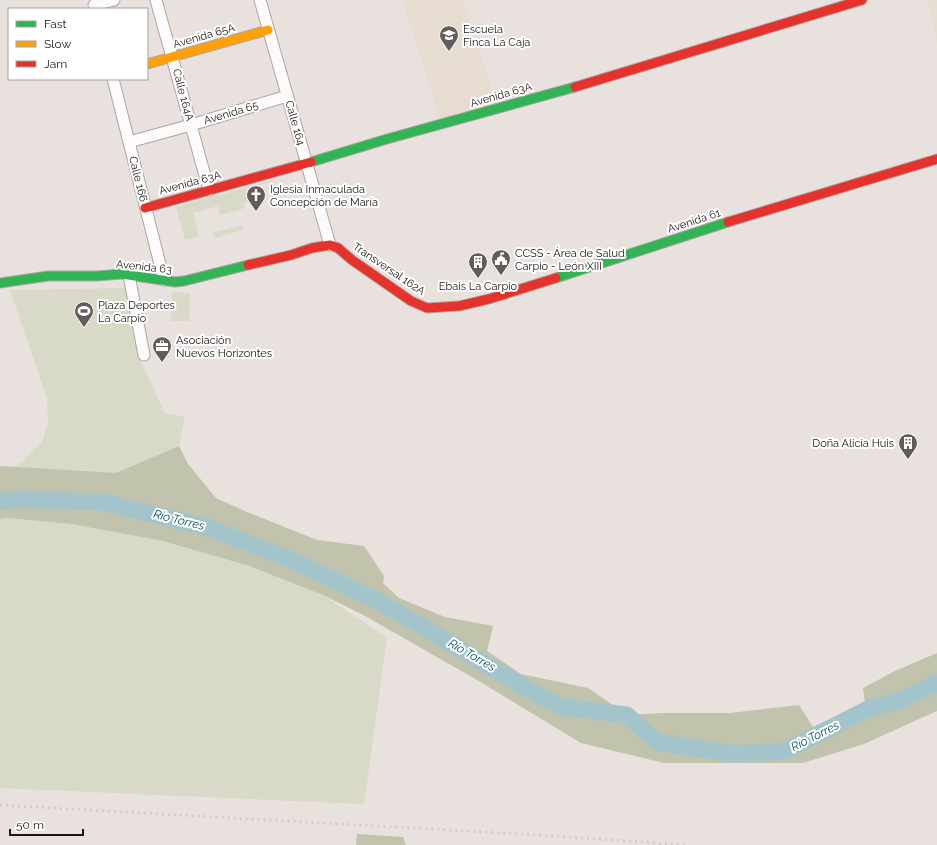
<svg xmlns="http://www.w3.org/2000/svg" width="937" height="845" font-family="Raleway,sans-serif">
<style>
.education{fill:#e7dcd0}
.green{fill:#d8d9c7}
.forest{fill:#c1c3ad}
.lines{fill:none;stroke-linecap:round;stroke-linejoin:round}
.river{stroke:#a3c4ca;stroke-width:17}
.street-casing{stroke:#aca6a3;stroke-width:13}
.fast-casing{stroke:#aca6a3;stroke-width:11}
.slow-casing{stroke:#aca6a3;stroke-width:11}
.jam-casing{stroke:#aca6a3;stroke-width:11}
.street{stroke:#fcfafa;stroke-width:11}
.fast{stroke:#30b455;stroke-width:9}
.slow{stroke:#ff9f0a;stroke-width:9}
.jam{stroke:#e5322d;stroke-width:9}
.rail{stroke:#cfcdcd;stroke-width:3;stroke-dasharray:2 4;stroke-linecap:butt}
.labels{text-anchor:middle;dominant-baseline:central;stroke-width:4;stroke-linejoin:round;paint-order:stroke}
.poi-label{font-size:11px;fill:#1a1613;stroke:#fff;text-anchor:start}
.street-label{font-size:11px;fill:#1a1613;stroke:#fff}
.water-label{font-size:12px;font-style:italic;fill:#004d57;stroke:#fff}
</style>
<rect width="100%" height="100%" fill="#e8e1de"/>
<g class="education">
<polygon points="402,0 463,0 497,104 441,121"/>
<polygon points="928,0 937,0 937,44 935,35"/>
</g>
<g class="green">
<polygon points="273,180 273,181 245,189 248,201 244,203 245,208 220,215 218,206 193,213 199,236 185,240 176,207"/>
<polygon points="241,225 243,230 215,238 213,233"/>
<polygon points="128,288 139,358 165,413 185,417 168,500 4,475 22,462 42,442 48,421 47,398 10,290"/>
<polygon points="172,292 190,293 189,321 171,321"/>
<polygon points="7,518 71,524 163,541 249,566 323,595 387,638 364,804 0,788 0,519"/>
</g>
<g class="forest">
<polygon points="179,446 188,464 216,498 247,512 317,540 364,546 384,576 383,583 399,598 445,617 493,626 487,651 521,674 588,688 627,715 662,713 730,713 799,705 813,727 865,703 863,688 895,671 937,653 937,711 864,744 803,763 664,763 581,743 477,680 367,617 323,595 249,566 163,541 71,524 7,518 0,519 0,466 116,473"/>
<polygon points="357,834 403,837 406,845 356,845"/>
</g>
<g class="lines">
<polyline class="river" points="0,502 14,499 101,502 207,527 296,562 384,604 536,694 562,707 627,715 657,742 733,754 785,751 868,709 901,700 937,683"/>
<g class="street-casing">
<g id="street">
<polyline points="156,0 209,190"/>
<polyline points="260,0 330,245"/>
<polyline points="94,5 114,0"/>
<polyline points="113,79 164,280"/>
<polyline points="129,142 191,125 287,96"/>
<polyline points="129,275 144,355"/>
</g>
</g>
<g class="fast-casing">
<g id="fast">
<polyline points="311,162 387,139 575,87"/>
<polyline points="556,278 728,222"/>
<polyline points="0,283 48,276 97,276 122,274 175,282 184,281 248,265"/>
</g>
</g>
<g class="slow-casing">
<polyline id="slow" points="147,64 268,30"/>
</g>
<g class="jam-casing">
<g id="jam">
<polyline points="575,87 862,0"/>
<polyline points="145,208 311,162"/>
<polyline points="728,222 937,159"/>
<polyline points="248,265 291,255 312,248 330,245 338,248 352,260 411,301 427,308 459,306 489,299 556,278"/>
</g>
</g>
<use href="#street" class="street"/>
<use href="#fast" class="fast"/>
<use href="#slow" class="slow"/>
<use href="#jam" class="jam"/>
<polyline class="rail" points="0,805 538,835 686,845"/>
</g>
<defs>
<g id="school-pin" transform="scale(1)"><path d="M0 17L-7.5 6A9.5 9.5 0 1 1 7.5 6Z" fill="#625d5a" stroke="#fff"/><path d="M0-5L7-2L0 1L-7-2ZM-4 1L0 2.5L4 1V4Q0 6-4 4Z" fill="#fff"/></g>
<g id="church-pin" transform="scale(1)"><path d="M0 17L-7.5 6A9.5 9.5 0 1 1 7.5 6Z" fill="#625d5a" stroke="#fff"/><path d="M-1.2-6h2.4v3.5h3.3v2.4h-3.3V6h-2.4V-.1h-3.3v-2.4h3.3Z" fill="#fff"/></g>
<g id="civic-pin" transform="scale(1)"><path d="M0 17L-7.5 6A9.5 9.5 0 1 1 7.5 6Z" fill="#625d5a" stroke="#fff"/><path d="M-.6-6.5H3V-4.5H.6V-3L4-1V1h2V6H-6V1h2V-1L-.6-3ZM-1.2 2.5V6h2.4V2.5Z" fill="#fff"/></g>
<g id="building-pin" transform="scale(1)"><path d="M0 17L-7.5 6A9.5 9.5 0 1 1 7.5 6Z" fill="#625d5a" stroke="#fff"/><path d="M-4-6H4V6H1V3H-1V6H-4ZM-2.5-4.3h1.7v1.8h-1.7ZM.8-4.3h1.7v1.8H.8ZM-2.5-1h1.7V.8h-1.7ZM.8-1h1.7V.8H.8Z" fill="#fff"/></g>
<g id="stadium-pin" transform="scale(1)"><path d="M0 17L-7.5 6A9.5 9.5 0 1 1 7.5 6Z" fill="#625d5a" stroke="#fff"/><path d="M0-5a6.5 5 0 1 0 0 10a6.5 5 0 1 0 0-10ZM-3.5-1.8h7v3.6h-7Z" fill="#fff"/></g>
<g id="office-pin" transform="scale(1)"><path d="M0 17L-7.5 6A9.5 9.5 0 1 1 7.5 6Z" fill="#625d5a" stroke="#fff"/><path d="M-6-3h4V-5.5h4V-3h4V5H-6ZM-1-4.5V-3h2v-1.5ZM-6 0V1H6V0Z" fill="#fff"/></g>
</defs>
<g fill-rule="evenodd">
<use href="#school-pin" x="449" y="35"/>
<use href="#church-pin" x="256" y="195"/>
<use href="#civic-pin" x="501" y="259"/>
<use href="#building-pin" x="478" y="262"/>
<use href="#stadium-pin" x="84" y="311"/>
<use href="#office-pin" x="162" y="346"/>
<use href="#building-pin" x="908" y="443"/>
</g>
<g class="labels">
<g class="poi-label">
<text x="463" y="29">Escuela<tspan x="463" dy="13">Finca La Caja</tspan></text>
<text x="270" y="189">Iglesia Inmaculada<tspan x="270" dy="13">Concepción de María</tspan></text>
<text x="515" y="253">CCSS - Área de Salud<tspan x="515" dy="13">Carpio - León XIII</tspan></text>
<text x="478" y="286" text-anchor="middle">Ebais La Carpio</text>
<text x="98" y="305">Plaza Deportes<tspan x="98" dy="13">La Carpio</tspan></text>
<text x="176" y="340">Asociación<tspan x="176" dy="13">Nuevos Horizontes</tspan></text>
<text x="894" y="443" text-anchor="end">Doña Alicia Huis</text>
</g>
<g class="street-label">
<text transform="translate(204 36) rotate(-16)">Avenida 65A</text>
<text transform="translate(183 95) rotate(75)">Calle 164A</text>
<text transform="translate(501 95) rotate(-16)">Avenida 63A</text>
<text transform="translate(231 113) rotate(-17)">Avenida 65</text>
<text transform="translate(295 123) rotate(74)">Calle 164</text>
<text transform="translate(138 179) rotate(76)">Calle 166</text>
<text transform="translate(190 183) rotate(-15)">Avenida 63A</text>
<text transform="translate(694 221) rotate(-18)">Avenida 61</text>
<text transform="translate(144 267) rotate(6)">Avenida 63</text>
<text transform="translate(389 269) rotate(34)">Transversal 162A</text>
</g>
<g class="water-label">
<text transform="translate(179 520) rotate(14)">Río Torres</text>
<text transform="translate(472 655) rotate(30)">Río Torres</text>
<text transform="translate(815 736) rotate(-27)">Río Torres</text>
</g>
</g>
<rect x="8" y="8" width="140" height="72" fill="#ffffff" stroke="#a3a2a1"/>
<rect x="16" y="21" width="20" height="6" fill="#30b455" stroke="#a3a2a1"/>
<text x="44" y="28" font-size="12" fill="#1a1613">Fast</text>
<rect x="16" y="41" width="20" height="6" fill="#ff9f0a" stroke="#a3a2a1"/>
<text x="44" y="48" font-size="12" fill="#1a1613">Slow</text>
<rect x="16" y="61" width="20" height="6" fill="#e5322d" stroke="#a3a2a1"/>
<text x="44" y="68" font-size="12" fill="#1a1613">Jam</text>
<path d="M10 829v6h73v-6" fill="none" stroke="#1a1613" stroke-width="2"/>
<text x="16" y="829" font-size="12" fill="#1a1613" stroke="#ffffff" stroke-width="3" paint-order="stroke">50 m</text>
</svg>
